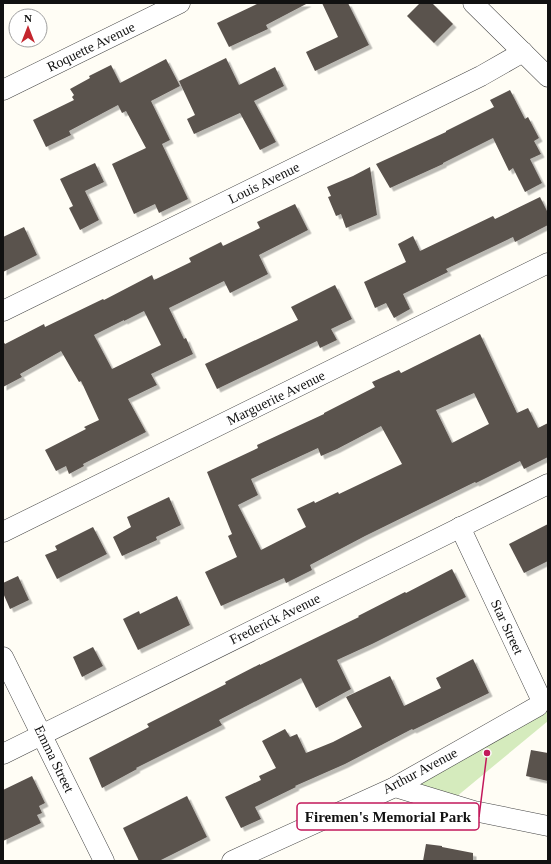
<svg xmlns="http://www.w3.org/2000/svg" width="551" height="864" font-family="'Times New Roman',serif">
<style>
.green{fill:#d5ebbd}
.building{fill:#5a524d;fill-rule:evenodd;filter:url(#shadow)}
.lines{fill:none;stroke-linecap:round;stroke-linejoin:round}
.minor-casing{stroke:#444;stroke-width:21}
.minor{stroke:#fff;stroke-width:20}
.labels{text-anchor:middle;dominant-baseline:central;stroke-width:4;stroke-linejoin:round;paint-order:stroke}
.street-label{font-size:14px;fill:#111;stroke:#fff}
.leader{fill:none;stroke:#c2185b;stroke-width:1.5}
.callout-dot{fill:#c2185b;stroke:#fff;stroke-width:1.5}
.callout{fill:#fff;stroke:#c2185b;stroke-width:1.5}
.callout-label{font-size:15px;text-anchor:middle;font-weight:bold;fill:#111}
</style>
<defs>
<filter id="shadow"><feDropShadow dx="3.5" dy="3.5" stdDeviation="0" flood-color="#0004"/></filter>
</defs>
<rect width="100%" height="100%" fill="#fffdf5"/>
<polygon class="green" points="548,708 548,721 450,802 408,785"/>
<g class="building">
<polygon points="259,3 308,3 266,25 268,29 229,47 217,23"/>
<polygon points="322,3 348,3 369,45 315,71 306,52 338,37"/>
<polygon points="420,3 432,3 453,24 434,43 407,16"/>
<polygon points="226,58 239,85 275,67 284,86 254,101 276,142 260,150 240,113 194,134 187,119 195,115 179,81"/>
<polygon points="166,59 180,86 151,101 170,140 162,144 188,199 159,213 155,204 134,214 112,164 146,148 126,111 122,113 118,105 69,131 71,135 46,147 33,120 74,100 72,97 74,95 70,89 90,78 89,76 111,65 120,83"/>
<polygon points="510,90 525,119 528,117 539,138 534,141 541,154 530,159 542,183 525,192 513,168 509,171 493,138 443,163 443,164 390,188 376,164 446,132 446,131 494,107 490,100"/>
<polygon points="95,163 104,182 85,191 99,220 80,230 69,208 73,206 60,179"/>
<polygon points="370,167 377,215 346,228 341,214 336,216 328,197 331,196 327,187 353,176"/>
<polygon points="540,197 548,213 548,225 515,242 513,237 446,269 448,272 403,294 410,309 394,318 386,303 375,308 364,282 406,262 398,244 413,236 420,251 493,216 495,219"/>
<path d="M 295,204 L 308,230 L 259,255 L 268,274 L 230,293 L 224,281 L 169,308 L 184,339 L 186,338 L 193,354 L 151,374 L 157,385 L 128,399 L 146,432 L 83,464 L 84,466 L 69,474 L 66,466 L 56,471 L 45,450 L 86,429 L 84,427 L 99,420 L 81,381 L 79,382 L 61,351 L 20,374 L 22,377 L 3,387 L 3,341 L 5,344 L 44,324 L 45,327 L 103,299 L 104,300 L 152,275 L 154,280 L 191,262 L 189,258 L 221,242 L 223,246 L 260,228 L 257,222 ZM 144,311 L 161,345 L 112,369 L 94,335 L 124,320 L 124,321 Z"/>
<polygon points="24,227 37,255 3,272 3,237"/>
<polygon points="335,285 352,319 331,329 337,340 320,348 317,341 217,389 205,364 298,320 291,307"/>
<path d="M 480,334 L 517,413 L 528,408 L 538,428 L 548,423 L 548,457 L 524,469 L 520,461 L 476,483 L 475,482 L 365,536 L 310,565 L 312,570 L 286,583 L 284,578 L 221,606 L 205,572 L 237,557 L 228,536 L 232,534 L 207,472 L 258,448 L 257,445 L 324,414 L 324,413 L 375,387 L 372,382 L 399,370 L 401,373 ZM 474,393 L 489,424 L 452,443 L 436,410 ZM 381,426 L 402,464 L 339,494 L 338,492 L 315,503 L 314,501 L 297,509 L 306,527 L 261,550 L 238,505 L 258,495 L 251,479 L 318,448 L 321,456 L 337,449 Z"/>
<polygon points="169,497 181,525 156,537 157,540 122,556 113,537 131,527 127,517"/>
<polygon points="548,524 548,561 524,573 509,544"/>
<polygon points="93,527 107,554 57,579 45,555 57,550 55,546"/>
<polygon points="452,569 466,597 372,644 337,660 351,689 316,708 301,678 219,720 222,725 136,768 137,769 102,788 89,758 149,727 147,724 226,684 225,682 260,664 260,665 359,617 358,616 405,592 406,593"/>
<polygon points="18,576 29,600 10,609 3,593 3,583"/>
<polygon points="177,596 190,625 138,650 123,619 139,611 140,614"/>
<polygon points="93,647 103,666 82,677 73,657"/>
<polygon points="473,659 489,693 413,730 412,729 345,764 295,786 296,787 255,807 261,819 241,828 225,797 261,780 259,776 276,768 262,741 285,729 290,737 297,734 306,753 333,742 362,727 346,697 390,676 404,706 441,688 436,678"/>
<polygon points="531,750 548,753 548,781 526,776"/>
<polygon points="32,776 45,803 39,806 42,813 37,815 41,823 3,841 3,790"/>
<polygon points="187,796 207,837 159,861 139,861 123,828"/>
<polygon points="426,844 442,846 442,847 473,853 473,861 423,861"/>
</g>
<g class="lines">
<g class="minor-casing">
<g id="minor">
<polyline points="473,3 548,77"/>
<polyline points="3,90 180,3"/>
<polyline points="3,311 481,76 523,52"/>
<polyline points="3,532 548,263"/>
<polyline points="3,657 104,861"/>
<polyline points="3,754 548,484"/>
<polyline points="395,787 474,811 548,826"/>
<polyline points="232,861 395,787 538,706 541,699 460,527"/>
</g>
</g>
<use href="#minor" class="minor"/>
</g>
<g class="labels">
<g class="street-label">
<text transform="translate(91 47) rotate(-26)">Roquette Avenue</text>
<text transform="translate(264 183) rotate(-26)">Louis Avenue</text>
<text transform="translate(276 398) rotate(-26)">Marguerite Avenue</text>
<text transform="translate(275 619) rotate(-26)">Frederick Avenue</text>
<text transform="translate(507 627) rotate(65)">Star Street</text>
<text transform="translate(54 759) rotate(64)">Emma Street</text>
<text transform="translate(420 771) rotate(-28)">Arthur Avenue</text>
</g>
</g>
<path class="leader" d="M487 753L479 817"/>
<circle class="callout-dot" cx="487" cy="753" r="4"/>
<rect class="callout" x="297" y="803" width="182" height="27" rx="4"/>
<g class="callout-label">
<text x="388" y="822">Firemen's Memorial Park</text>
</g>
<rect width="551" height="864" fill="none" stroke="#111111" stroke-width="8"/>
<g transform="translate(28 28)"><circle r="19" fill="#ffffff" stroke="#a0a0a0"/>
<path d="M0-3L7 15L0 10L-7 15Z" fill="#c4262e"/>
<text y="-6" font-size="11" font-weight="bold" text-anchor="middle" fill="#111111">N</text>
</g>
</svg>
